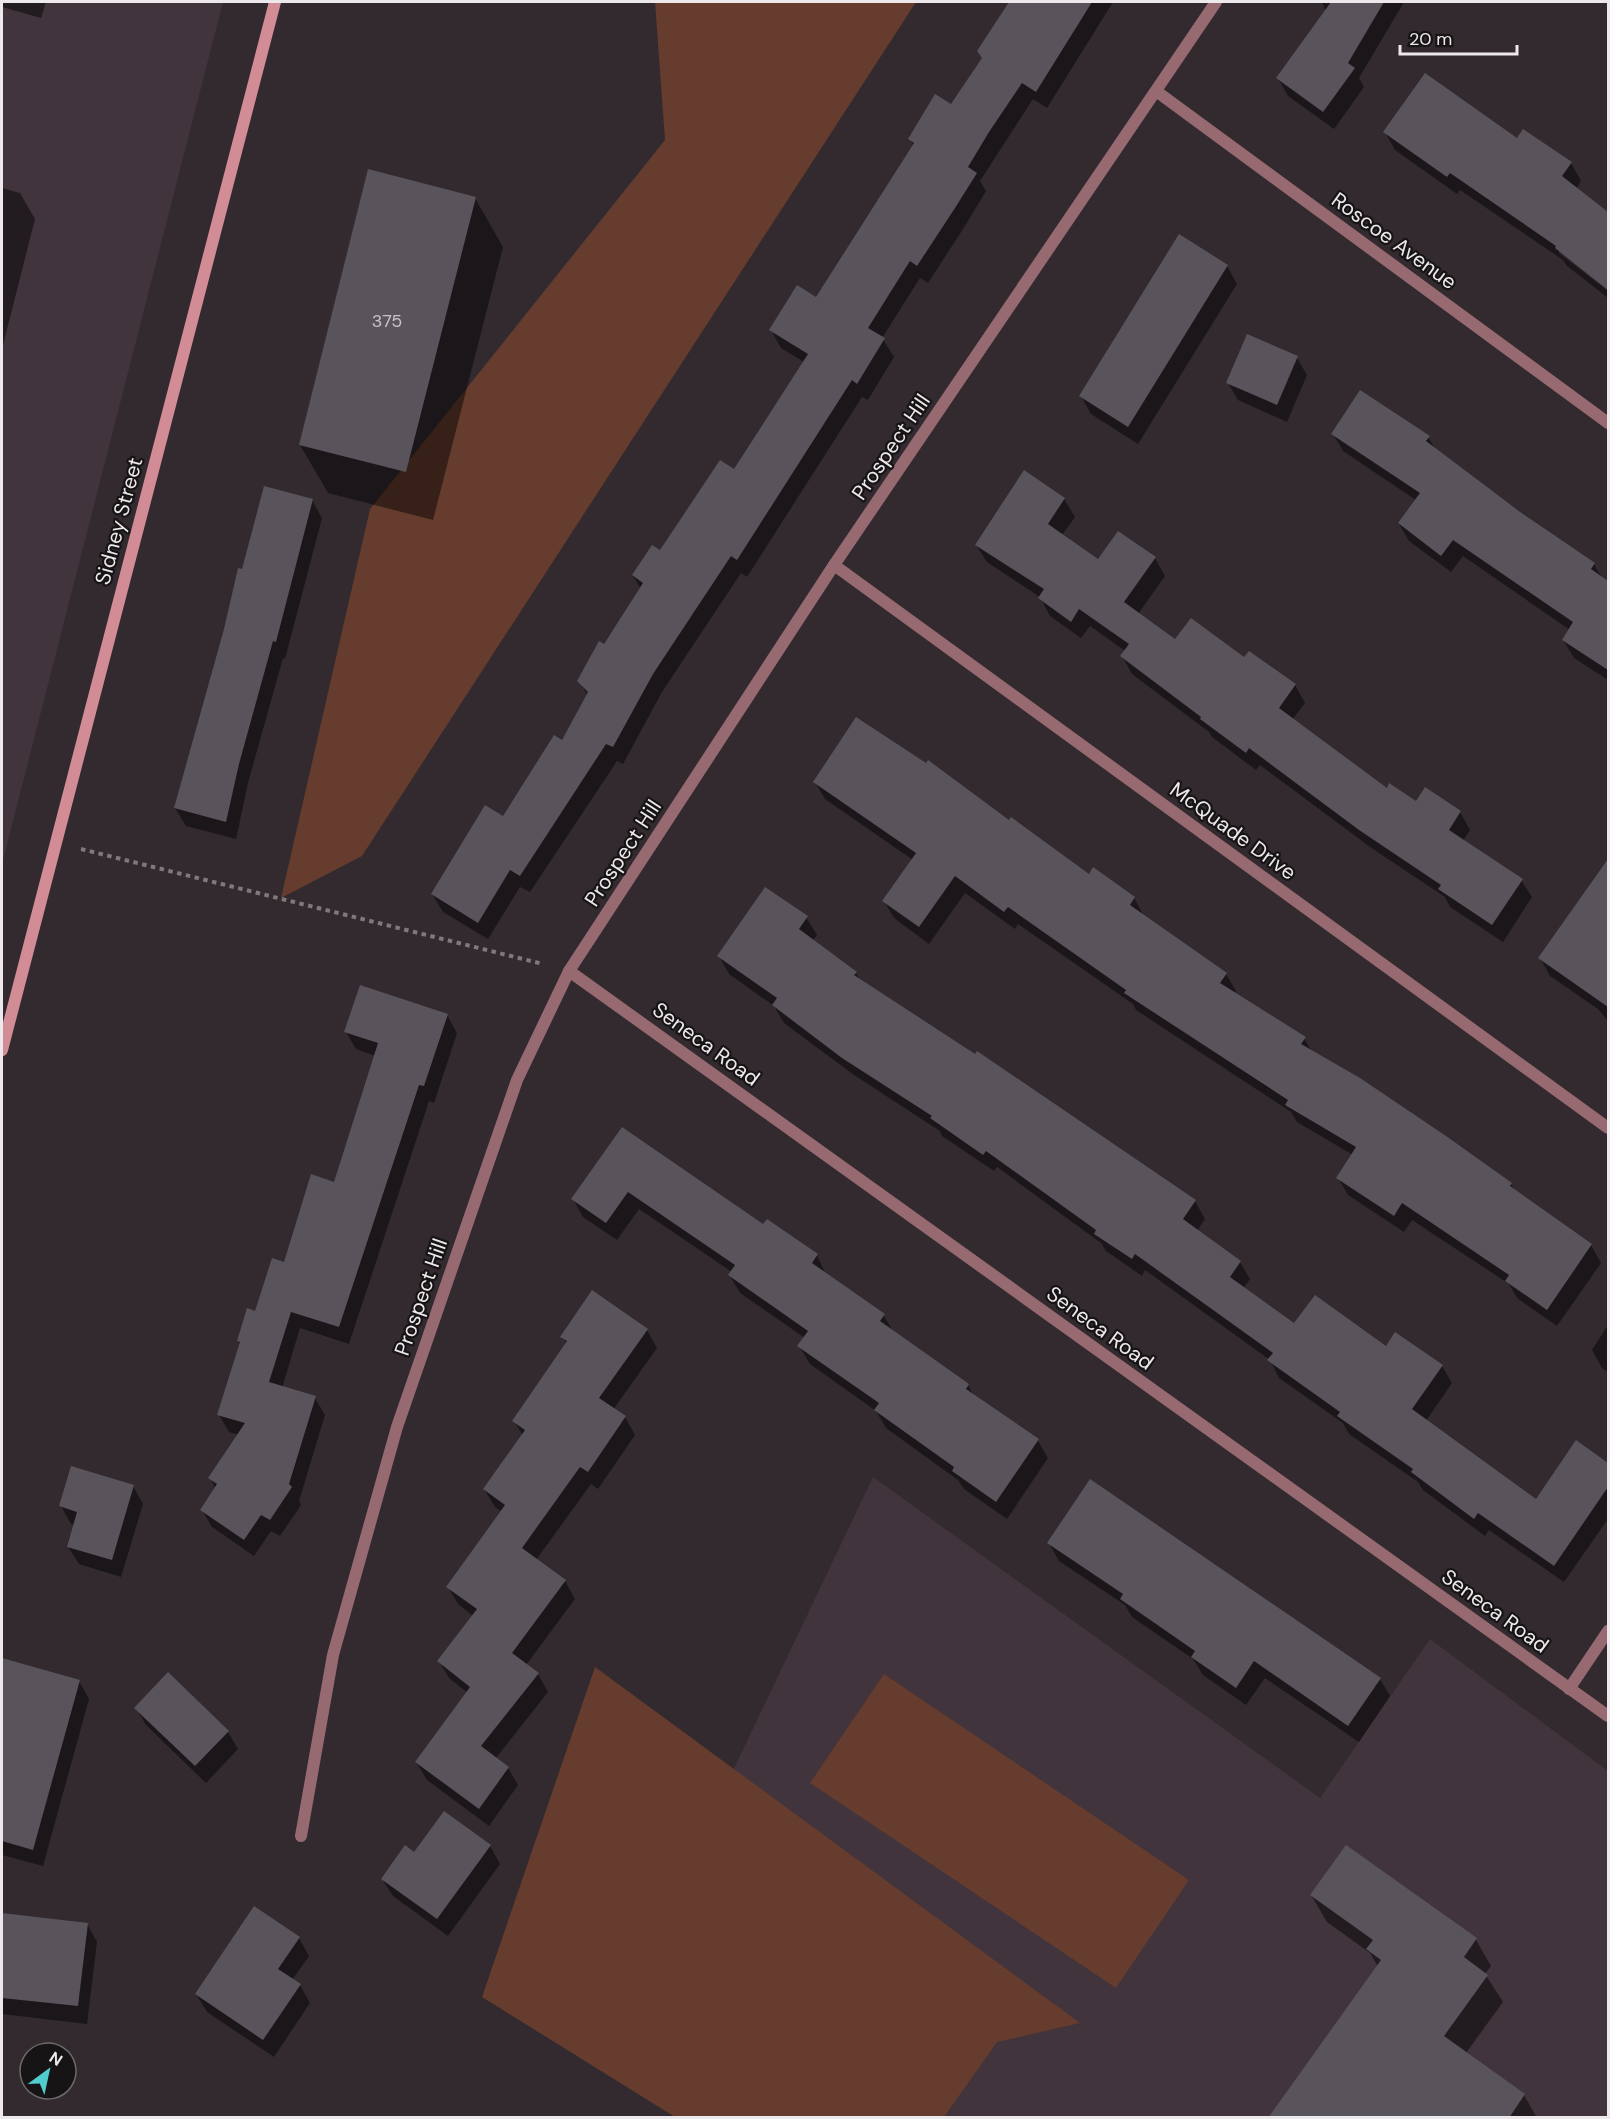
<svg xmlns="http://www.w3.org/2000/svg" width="1610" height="2119" font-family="'DM Sans',sans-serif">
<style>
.built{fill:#41343c}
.green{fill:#653c2e}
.shadow{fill:#0007}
.building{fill:#59545c}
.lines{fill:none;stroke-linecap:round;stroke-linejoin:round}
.path{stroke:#7f787d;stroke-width:4;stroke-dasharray:4.5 4.5;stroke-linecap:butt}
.minor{stroke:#966a70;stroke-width:12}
.secondary{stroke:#d28c95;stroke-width:12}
.labels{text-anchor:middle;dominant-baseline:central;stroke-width:4.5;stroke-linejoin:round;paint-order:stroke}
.number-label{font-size:18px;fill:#c8c3c7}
.street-label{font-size:21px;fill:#ede8eb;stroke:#171416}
</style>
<rect width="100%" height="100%" fill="#322a2f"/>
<g class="built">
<polygon points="2,2 223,2 2,864"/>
<polygon points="873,1477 1320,1798 1430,1639 1608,1771 1608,2117 894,2117 729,1779"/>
</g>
<g class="green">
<polygon points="655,2 916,2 362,856 281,898 370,509 665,140"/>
<polygon points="595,1667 1080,2023 997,2042 944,2117 675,2117 482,1997"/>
<polygon points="884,1674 1189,1880 1116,1988 810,1783"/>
</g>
<g class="shadow">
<polygon points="2,2 46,2 41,18 2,7"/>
<polygon points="1011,2 1113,2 1047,108 1033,99 980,181 986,191 965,226 928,283 920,278 882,338 894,357 868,400 862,397 747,577 741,573 662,692 623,764 617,761 530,892 520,887 488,939 443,912 432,894 504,818 563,742 588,696 579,681 641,589 633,576 660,552 735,471 804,362 781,348 771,330 817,299 914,146 910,139 951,106 983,59 979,52"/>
<polygon points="1322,2 1404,2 1359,78 1364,87 1334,129 1288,96 1278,78 1326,12"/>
<polygon points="1385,132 1517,140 1571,163 1581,181 1576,189 1608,214 1608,288 1559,250 1559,253 1608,291 1608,298 1567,266 1563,260 1460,190 1457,194 1395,150"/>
<polygon points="2,188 20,193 35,219 3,345"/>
<polygon points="475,198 503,247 433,520 328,493 300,445"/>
<polygon points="1227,266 1237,284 1138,444 1091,414 1081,396"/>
<polygon points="1297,358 1307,375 1287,422 1238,400 1228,383"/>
<polygon points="1333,434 1428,437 1437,452 1594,564 1602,578 1608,582 1608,680 1574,658 1563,640 1570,630 1463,556 1451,572 1409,541 1399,524 1416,500 1343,451"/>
<polygon points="1064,499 1075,517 1062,535 1098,562 1155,558 1165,576 1138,614 1175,641 1244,660 1295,685 1305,703 1292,720 1387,790 1416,803 1460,812 1470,830 1463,841 1521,880 1532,897 1503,942 1450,907 1445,897 1370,847 1260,765 1256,770 1212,737 1209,732 1132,674 1122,656 1125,651 1090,626 1081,638 1050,616 1040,597 987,562 976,545"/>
<polygon points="312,500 322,518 285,659 283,658 248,783 236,839 186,826 175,808 243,571"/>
<polygon points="815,782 1009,822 1089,876 1094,870 1134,898 1144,916 1226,974 1236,991 1234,994 1304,1038 1312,1052 1511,1184 1515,1192 1591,1245 1601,1263 1557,1326 1517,1298 1509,1284 1412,1220 1404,1232 1348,1195 1338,1178 1353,1155 1297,1122 1291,1112 1136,1010 1133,1004 1018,924 1015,929 965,893 929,944 894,918 884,901 913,860 825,799"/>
<polygon points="1593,883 1608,895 1608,1021 1598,1009 1550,976 1540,958"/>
<polygon points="806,917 817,935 812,941 856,973 861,981 1195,1201 1205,1219 1197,1231 1240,1262 1250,1279 1243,1289 1294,1326 1386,1348 1442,1366 1452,1383 1426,1421 1537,1501 1576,1442 1608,1465 1608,1519 1564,1582 1489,1530 1485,1536 1423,1490 1418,1482 1349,1434 1343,1423 1279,1378 1270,1360 1145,1270 1142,1276 1106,1251 1101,1243 997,1167 994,1171 942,1136 940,1131 854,1075 784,1023 774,1006 729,974 719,956"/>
<polygon points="447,1015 457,1033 434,1103 429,1101 349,1344 300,1328 282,1388 315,1398 325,1415 299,1501 301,1505 280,1536 271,1531 254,1556 212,1527 202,1510 216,1489 210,1478 239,1435 229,1432 219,1415 241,1345 238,1341 335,1184 376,1056 356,1049 346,1032"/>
<polygon points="622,1129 764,1226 817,1255 826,1275 884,1316 894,1333 968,1385 974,1397 1038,1441 1048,1458 1007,1519 964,1489 958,1480 886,1428 876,1411 810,1364 799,1346 805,1338 740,1293 730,1276 732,1272 639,1209 617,1240 583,1217 573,1199"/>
<polygon points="1608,1325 1608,1372 1602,1368 1592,1350"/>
<polygon points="647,1330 657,1348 613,1410 625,1417 635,1435 598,1489 591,1484 536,1560 565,1581 575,1599 526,1665 538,1674 548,1692 496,1758 508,1768 518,1785 489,1826 427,1780 416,1762 468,1693 449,1678 439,1661 473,1616 458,1604 448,1587 502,1512 495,1507 484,1489 523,1436 514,1421 567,1344 562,1337"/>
<polygon points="133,1486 143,1504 121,1577 79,1564 68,1547 75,1525 71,1524 61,1506"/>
<polygon points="1049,1543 1380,1679 1390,1696 1359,1742 1265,1678 1246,1705 1203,1675 1193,1659 1132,1617 1125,1605 1059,1561"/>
<polygon points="2,1659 79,1681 89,1699 43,1866 2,1855"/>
<polygon points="136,1708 228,1732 238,1749 206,1783 146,1725"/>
<polygon points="490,1846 500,1864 448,1936 393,1896 382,1879 415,1854"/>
<polygon points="1311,1895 1476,1940 1491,1966 1485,1974 1503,2002 1466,2053 1524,2095 1537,2118 1270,2118 1378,1967 1370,1953 1327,1922"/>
<polygon points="2,1914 87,1924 97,1942 87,2024 2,2014"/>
<polygon points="299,1938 309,1956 292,1980 300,1985 310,2003 274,2057 207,2012 196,1994"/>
</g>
<g class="building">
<polygon points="1009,2 1092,2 1036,92 1022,83 989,132 968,167 977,173 955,208 917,266 910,261 868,328 885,338 857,384 852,380 737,560 731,556 653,674 613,747 606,744 520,876 510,870 478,923 431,894 485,805 503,816 554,735 562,740 588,692 577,681 599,641 604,644 643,583 632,575 652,545 660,550 720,460 734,469 808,354 769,330 797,285 816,297 914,143 908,139 935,94 951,104 982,58 977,51"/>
<polygon points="1331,2 1384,2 1348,63 1355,68 1323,112 1276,78"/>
<polygon points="1425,73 1517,138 1523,129 1572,162 1562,176 1608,212 1608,290 1555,248 1556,246 1450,173 1447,177 1383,132"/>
<polygon points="368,169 476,197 406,472 299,445"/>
<polygon points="1179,234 1228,265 1128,427 1079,396"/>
<polygon points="1247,334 1298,356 1277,405 1226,383"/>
<polygon points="1360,390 1430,436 1426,441 1519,511 1595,563 1591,569 1608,581 1608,670 1562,640 1573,622 1453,540 1441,556 1398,523 1420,493 1331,434"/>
<polygon points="1024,470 1065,498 1048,524 1098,559 1118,531 1156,557 1124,602 1175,639 1191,618 1244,657 1249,651 1296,684 1279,708 1387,788 1389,783 1416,801 1425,787 1461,811 1449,830 1523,879 1492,925 1438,889 1441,885 1359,830 1249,748 1246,753 1200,719 1201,717 1120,656 1129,644 1079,609 1071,622 1038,598 1044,589 975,545"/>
<polygon points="264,486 313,499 276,642 273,641 239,764 226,822 174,808 224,629 238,568 242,569"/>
<polygon points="856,717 926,763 928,760 1009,820 1011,817 1089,874 1093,867 1135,897 1130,905 1227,973 1220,983 1306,1037 1301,1044 1360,1078 1446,1136 1512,1183 1510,1186 1592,1244 1547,1310 1505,1281 1509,1275 1402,1203 1394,1216 1336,1178 1356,1147 1285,1105 1288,1100 1124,993 1126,990 1008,907 1004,912 955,876 919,927 882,901 916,853 813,782"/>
<polygon points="1608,859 1608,1007 1538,958"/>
<polygon points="765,887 808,916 799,929 857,972 854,975 975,1054 977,1051 1196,1200 1183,1219 1241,1261 1230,1277 1294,1323 1315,1295 1386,1346 1395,1332 1443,1365 1412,1409 1536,1499 1576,1440 1608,1463 1608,1487 1554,1566 1478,1513 1474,1519 1411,1472 1413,1469 1337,1416 1340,1412 1267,1360 1273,1353 1135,1254 1132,1259 1094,1234 1096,1230 986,1151 983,1155 930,1118 932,1116 842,1058 772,1005 777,998 717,956"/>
<polygon points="360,985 448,1014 424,1086 419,1085 339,1327 291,1312 269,1382 316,1396 289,1484 292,1487 270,1520 261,1515 244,1540 200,1510 217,1484 208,1478 245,1423 217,1415 240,1342 237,1341 247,1308 255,1311 272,1258 284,1262 311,1174 334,1182 378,1043 344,1032"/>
<polygon points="622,1127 763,1224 767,1219 818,1254 812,1263 885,1314 880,1321 969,1384 966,1389 1039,1439 996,1502 952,1471 954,1467 874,1410 879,1403 797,1346 808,1331 728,1275 735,1265 628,1192 606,1223 571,1199"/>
<polygon points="592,1290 648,1329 599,1398 626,1416 588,1472 580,1467 522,1548 566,1580 512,1653 539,1673 481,1746 509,1767 479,1809 415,1762 470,1687 437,1661 477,1609 446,1587 505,1505 483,1489 525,1430 512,1421 567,1341 560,1337"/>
<polygon points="71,1466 134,1485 112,1560 67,1547 77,1512 59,1506"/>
<polygon points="1090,1479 1381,1678 1348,1726 1254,1661 1236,1688 1191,1657 1195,1651 1120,1599 1123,1594 1047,1543"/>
<polygon points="2,1658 80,1680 33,1850 2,1841"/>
<polygon points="168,1672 229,1731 195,1766 134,1708"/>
<polygon points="444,1811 491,1845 437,1919 381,1879 405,1845 414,1852"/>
<polygon points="1346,1845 1477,1938 1464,1957 1488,1975 1444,2036 1525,2094 1509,2118 1268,2118 1381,1960 1366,1949 1373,1940 1310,1895"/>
<polygon points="254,1906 300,1937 278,1969 301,1984 263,2040 195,1994"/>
<polygon points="2,1913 88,1923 78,2006 2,1998"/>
</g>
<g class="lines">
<polyline class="path" points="81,849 543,964"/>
<g class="minor">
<polyline points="1156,91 1608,423"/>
<polyline points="834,565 1608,1128"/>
<polyline points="569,971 1608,1716"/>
<polyline points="1569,1689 1608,1631"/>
<polyline points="301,1836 333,1655 397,1427 517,1080 569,971 834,565 1216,2"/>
</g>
<polyline class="secondary" points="2,1050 275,2"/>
</g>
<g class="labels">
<g class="number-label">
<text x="387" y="321">375</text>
</g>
<g class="street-label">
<text transform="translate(1394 241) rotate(36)">Roscoe Avenue</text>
<text transform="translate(891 447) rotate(-56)">Prospect Hill</text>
<text transform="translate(119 521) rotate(-75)">Sidney Street</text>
<text transform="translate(1233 831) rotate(36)">McQuade Drive</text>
<text transform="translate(623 853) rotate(-57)">Prospect Hill</text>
<text transform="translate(706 1044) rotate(36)">Seneca Road</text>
<text transform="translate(421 1297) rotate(-71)">Prospect Hill</text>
<text transform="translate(1100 1328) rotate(36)">Seneca Road</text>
<text transform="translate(1495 1611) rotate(36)">Seneca Road</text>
</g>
</g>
<rect width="1610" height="2119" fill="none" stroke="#ede8eb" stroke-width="6"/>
<g transform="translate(48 2071) rotate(33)"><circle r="28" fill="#171416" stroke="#6d696b" stroke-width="1.5"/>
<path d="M0-4.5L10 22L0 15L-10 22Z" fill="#52cdce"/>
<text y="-9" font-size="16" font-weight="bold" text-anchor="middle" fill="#ede8eb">N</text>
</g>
<path d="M1400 45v9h117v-9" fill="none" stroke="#ede8eb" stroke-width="3"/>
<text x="1409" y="45" font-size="18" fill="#ede8eb" stroke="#171416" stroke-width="4.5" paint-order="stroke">20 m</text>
</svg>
